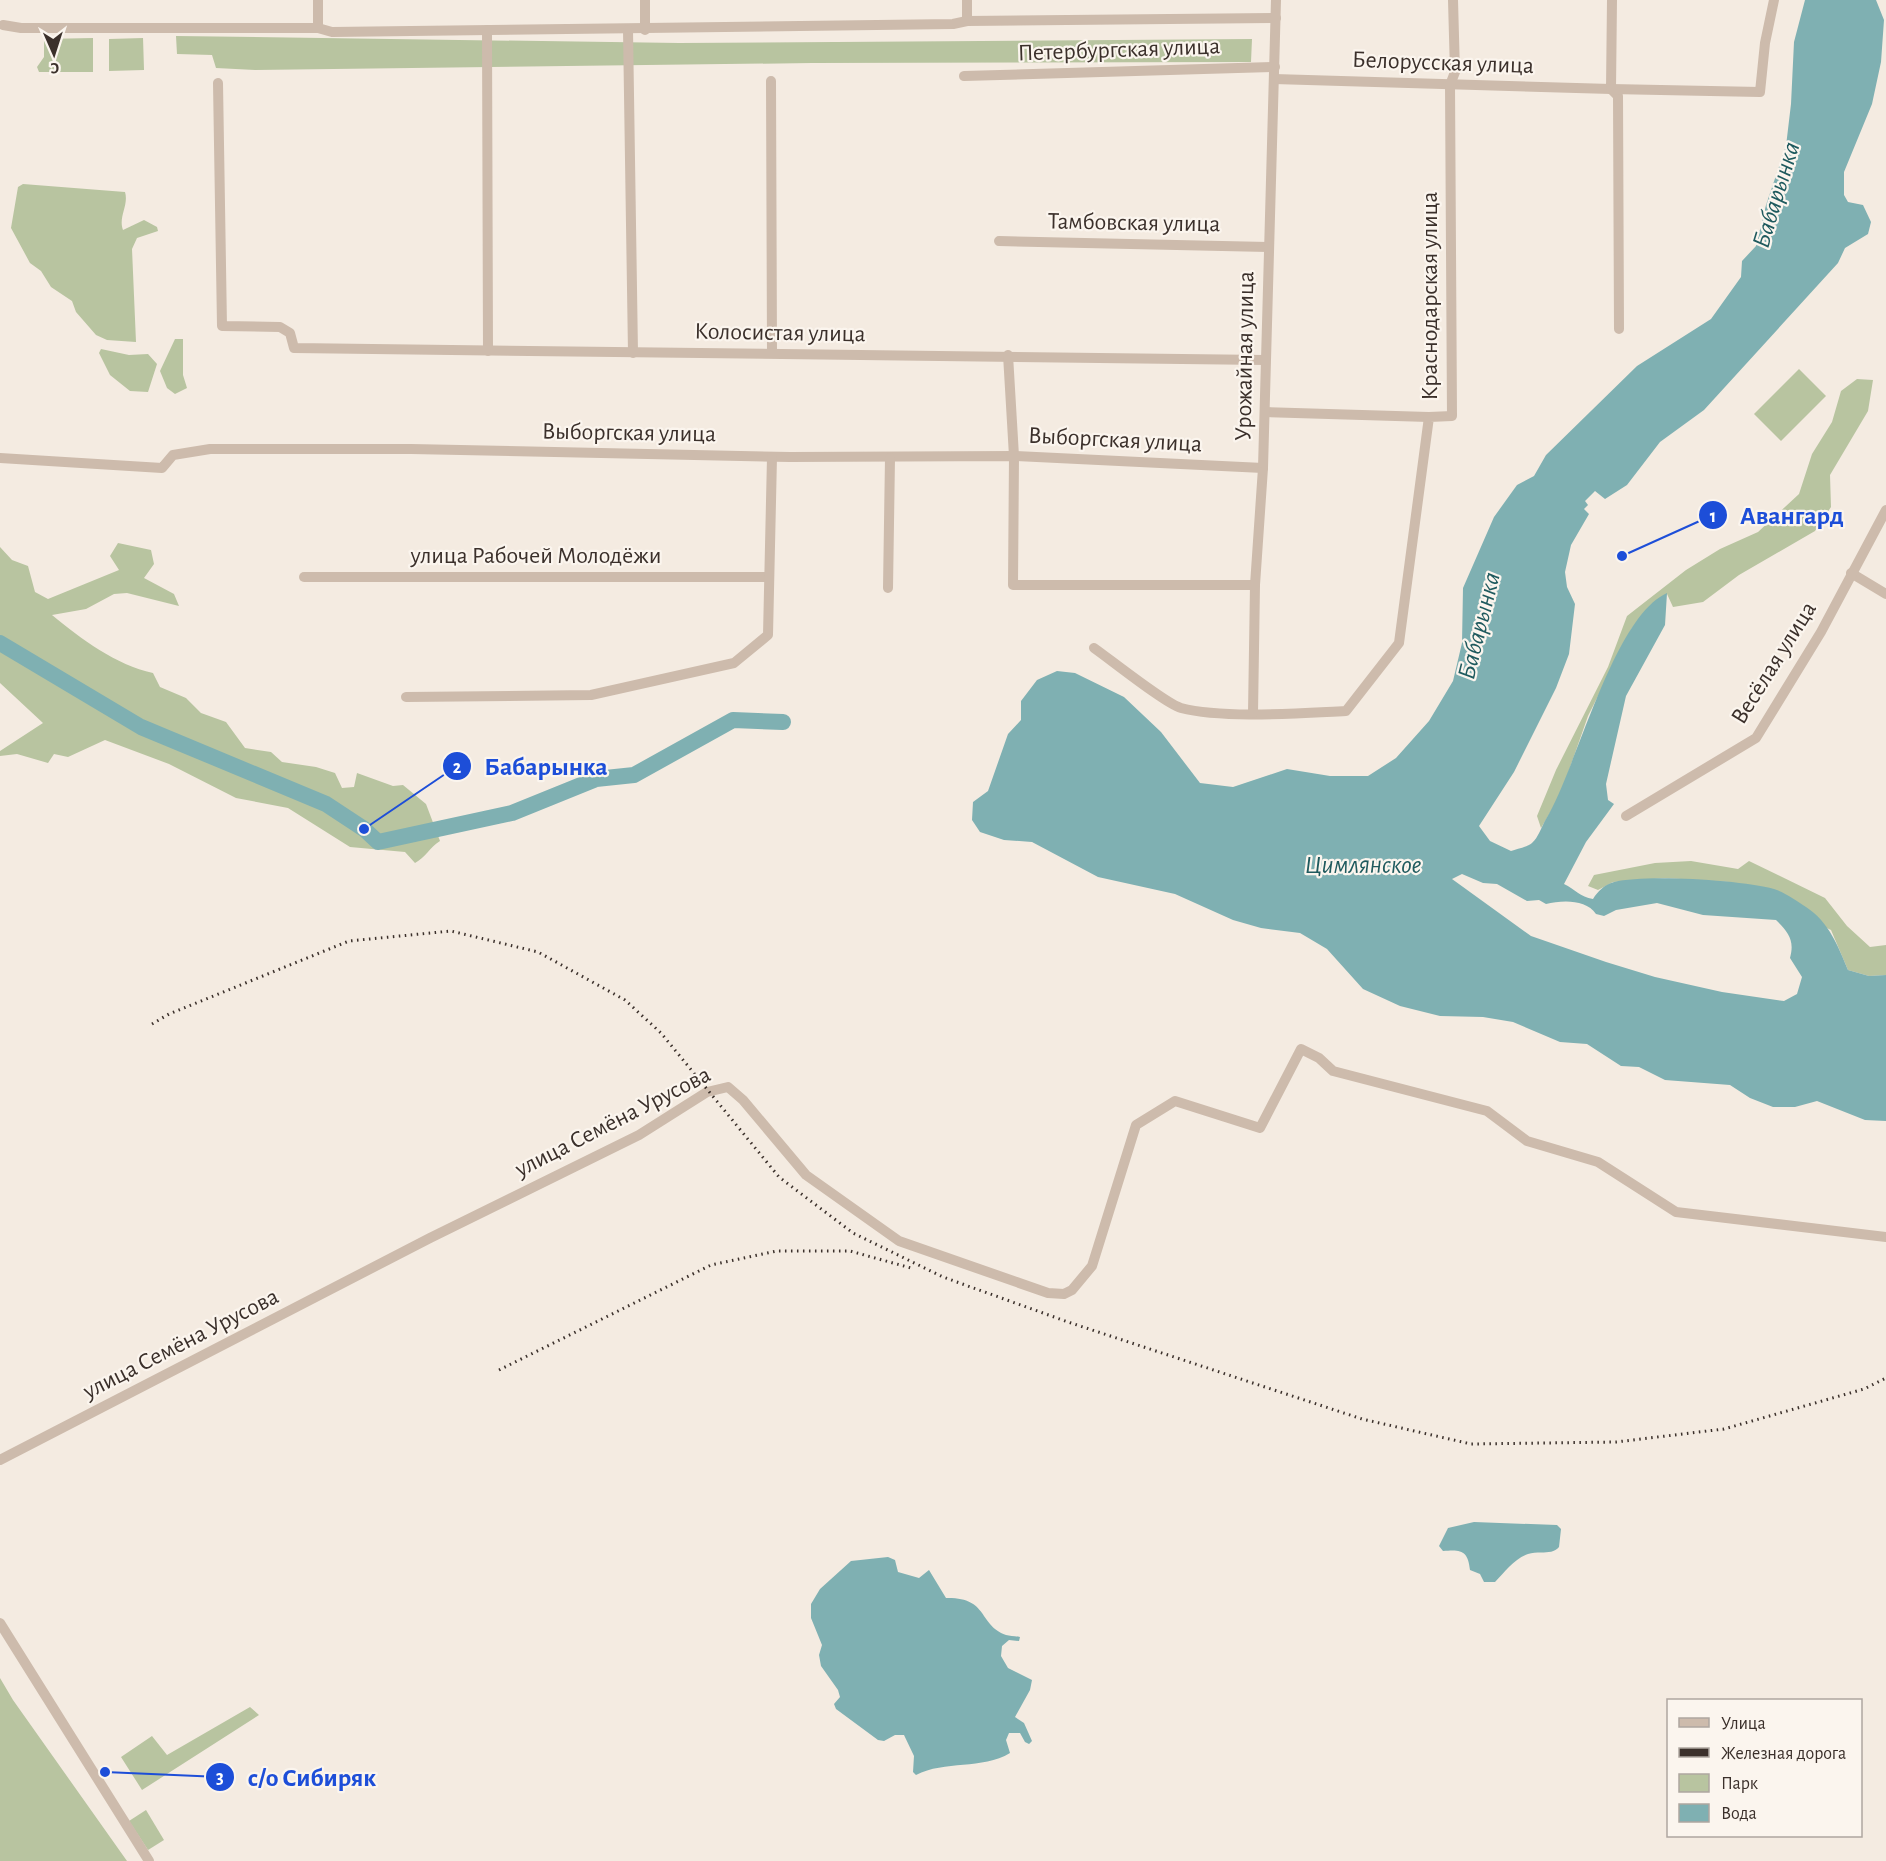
<svg xmlns="http://www.w3.org/2000/svg" width="1886" height="1861" font-family="'Alegreya Sans',sans-serif">
<style>
.green{fill:#b8c4a0}
.water{fill:#7fb0b2;fill-rule:evenodd}
.lines{fill:none;stroke-linecap:round;stroke-linejoin:round}
.river{stroke:#7fb0b2;stroke-width:16}
.minor{stroke:#cdbbac;stroke-width:10}
.rail{stroke:#3b302b;stroke-width:3;stroke-dasharray:1.5 4.5;stroke-linecap:butt}
.labels{text-anchor:middle;dominant-baseline:central;stroke-width:4.5;stroke-linejoin:round;paint-order:stroke}
.street-label{font-size:24px;fill:#3b302b;stroke:#fbf5ee}
.water-label{font-size:26px;font-style:italic;fill:#1f5a5e;stroke:#fbf5ee}
.leader{fill:none;stroke:#1d4ed8;stroke-width:2}
.callout-dot{fill:#1d4ed8;stroke:#fbf5ee;stroke-width:2}
.mark-label{font-size:18px;text-anchor:middle;font-weight:bold;fill:#fff}
.callout-label{font-size:26px;text-anchor:middle;font-weight:bold;fill:#1d4ed8;stroke:#fbf5ee;stroke-width:4.5;stroke-linejoin:round;paint-order:stroke}
</style>
<rect width="100%" height="100%" fill="#f4ebe1"/>
<g class="green">
<polygon points="176,36 679,43 1252,39 1251,62 812,63 255,70 216,68 212,55 177,54"/>
<polygon points="93,38 93,72 39,72 37,67 44,57 44,39"/>
<polygon points="143,38 144,70 109,71 109,39"/>
<path d="M 23,184 L 125,192 C 129,205 118,217 123,230 L 144,220 L 157,227 L 158,231 L 137,238 L 132,249 L 136,342 L 107,340 L 96,335 L 76,312 L 72,301 L 51,287 L 41,271 L 30,263 L 11,228 L 18,187 Z"/>
<polygon points="175,339 183,339 183,375 187,388 175,394 167,388 160,371"/>
<polygon points="101,349 129,355 148,354 157,364 148,392 130,391 110,375 99,353"/>
<polygon points="1799,369 1826,396 1781,441 1754,414"/>
<polygon points="1857,379 1873,380 1868,411 1830,475 1831,507 1815,531 1739,575 1703,602 1673,607 1667,594 1632,628 1588,716 1560,796 1541,828 1537,816 1556,770 1608,667 1627,616 1686,570 1720,549 1758,532 1799,494 1812,454 1832,422 1841,391"/>
<path d="M 118,543 L 151,550 L 154,564 L 144,578 L 174,594 L 179,606 L 127,593 L 114,594 L 86,609 L 52,615 C 81,639 116,665 153,673 L 160,687 L 186,698 L 201,713 L 226,722 L 245,748 L 271,752 L 282,762 L 316,767 L 335,773 L 342,788 L 354,787 L 357,773 L 393,786 L 403,785 L 426,804 L 440,841 C 430,847 425,858 415,863 L 405,852 L 350,847 L 288,808 L 236,798 L 169,764 L 105,740 L 68,757 L 54,754 L 48,763 L 17,754 L 0,756 L 0,751 L 43,723 L 0,683 L 0,547 L 12,560 L 28,566 L 35,592 L 48,599 L 119,570 L 110,556 Z"/>
<polygon points="1691,861 1738,869 1749,861 1825,898 1847,926 1870,947 1886,945 1886,975 1869,976 1848,970 1831,930 1729,882 1665,878 1613,882 1598,890 1588,886 1594,875 1655,863"/>
<polygon points="0,1678 13,1700 127,1861 0,1861"/>
<polygon points="250,1707 259,1715 142,1790 121,1757 152,1736 167,1755"/>
<polygon points="146,1810 164,1840 148,1850 129,1821"/>
</g>
<g class="water">
<path d="M 1805,0 L 1876,0 L 1884,20 L 1881,62 L 1872,104 L 1844,172 L 1844,195 L 1848,202 L 1863,205 L 1871,222 L 1868,234 L 1845,248 L 1838,263 L 1704,410 L 1660,442 L 1627,485 L 1605,499 L 1595,491 L 1585,501 L 1588,505 L 1584,509 L 1589,514 L 1571,545 L 1565,572 L 1567,587 L 1575,604 L 1569,654 L 1556,688 L 1514,772 L 1479,826 L 1490,841 L 1511,851 C 1517,849 1527,847 1532,843 C 1538,838 1542,826 1546,819 C 1577,768 1613,617 1667,593 L 1665,625 L 1626,696 L 1606,784 L 1608,800 L 1614,804 L 1586,842 L 1564,884 C 1575,889 1580,897 1593,899 C 1598,891 1604,885 1614,882 C 1646,874 1741,880 1774,889 C 1784,892 1797,901 1806,907 C 1829,922 1838,946 1848,970 L 1869,976 L 1886,975 L 1886,1121 L 1865,1120 L 1817,1101 L 1795,1107 L 1773,1107 L 1750,1098 L 1730,1085 L 1665,1080 L 1639,1067 L 1621,1066 L 1587,1044 L 1560,1042 L 1513,1022 L 1483,1017 L 1440,1016 L 1400,1006 L 1363,989 L 1327,949 L 1300,933 L 1261,928 L 1233,920 L 1175,894 L 1098,877 L 1032,842 L 1004,840 L 980,832 L 972,820 L 973,802 L 988,791 L 1008,734 L 1021,720 L 1021,701 L 1037,680 L 1057,671 L 1075,673 L 1124,697 L 1161,732 L 1200,783 L 1233,787 L 1287,769 L 1330,776 L 1368,776 L 1396,758 L 1429,721 L 1453,681 L 1462,643 L 1463,588 L 1494,517 L 1517,485 L 1534,476 L 1546,455 L 1637,366 L 1711,319 L 1741,277 L 1742,261 L 1756,246 L 1766,205 L 1786,146 L 1791,104 L 1794,42 ZM 1462,874 L 1483,883 L 1497,884 L 1527,901 L 1539,900 L 1546,904 C 1562,900 1586,899 1596,914 L 1604,916 L 1616,910 L 1657,903 L 1703,915 L 1776,920 C 1788,932 1795,940 1790,958 L 1802,977 L 1797,994 L 1784,1001 L 1722,992 L 1655,977 L 1606,962 L 1531,936 L 1452,879 Z"/>
<path d="M 1474,1522 L 1557,1525 L 1561,1529 L 1559,1547 C 1552,1556 1538,1550 1528,1554 C 1514,1559 1505,1572 1495,1582 L 1484,1582 L 1480,1574 L 1470,1570 C 1468,1551 1462,1549 1443,1551 L 1439,1546 L 1448,1528 Z"/>
<path d="M 888,1557 L 895,1560 L 898,1572 L 919,1578 L 929,1570 L 946,1598 C 989,1597 978,1625 1006,1635 C 1010,1636 1015,1636 1020,1637 L 1019,1641 L 1009,1640 L 1002,1646 L 1001,1656 L 1008,1668 L 1032,1680 L 1030,1690 L 1015,1717 L 1024,1723 L 1032,1741 L 1029,1744 L 1025,1742 L 1020,1733 L 1009,1733 L 1006,1740 L 1010,1753 C 982,1770 945,1760 916,1775 L 913,1772 L 914,1756 L 904,1735 L 895,1735 L 884,1741 L 878,1740 L 836,1709 L 834,1704 L 840,1697 L 838,1690 L 821,1666 L 819,1655 L 822,1645 L 811,1618 L 811,1604 L 820,1589 L 851,1561 Z"/>
</g>
<g class="lines">
<polyline class="river" points="0,643 141,727 326,804 364,829 378,842 512,813 596,779 634,775 733,720 783,722"/>
<g class="minor">
<polyline points="645,0 645,30"/>
<polyline points="967,0 967,21"/>
<polyline points="3,25 21,28 318,28 332,32 953,24 967,21 1276,18"/>
<polyline points="318,28 318,0"/>
<polyline points="487,30 488,351"/>
<polyline points="628,30 633,353"/>
<polyline points="964,76 1275,67"/>
<polyline points="1274,79 1611,89 1612,0"/>
<polyline points="771,81 772,353"/>
<polyline points="218,83 222,326 280,327 290,333 294,348 1265,360"/>
<polyline points="1611,89 1618,96 1619,329"/>
<polyline points="1611,89 1760,92 1765,43 1774,0"/>
<polyline points="999,241 1268,247"/>
<polyline points="1008,355 1014,456 1013,585 1255,585"/>
<polyline points="1265,412 1429,417"/>
<polyline points="0,458 162,468 173,455 210,449 411,449 790,457 1014,456 1263,468"/>
<polyline points="1851,573 1886,594"/>
<polyline points="304,577 767,577"/>
<polyline points="888,588 890,458"/>
<path d="M 1094,648 C 1111,660 1166,704 1181,708 C 1223,719 1301,713 1346,711 L 1399,643 L 1429,417 L 1452,416 L 1450,85 L 1455,72 L 1453,0"/>
<polyline points="406,697 591,695 734,663 768,635 772,457"/>
<polyline points="1253,713 1255,585 1263,468 1276,0"/>
<polyline points="1626,816 1756,738 1821,632 1886,510"/>
<polyline points="0,1460 430,1238 639,1135 707,1092 728,1087 743,1100 806,1175 899,1241 1048,1293 1064,1294 1072,1290 1092,1266 1136,1125 1175,1101 1260,1128 1301,1049 1319,1058 1333,1071 1487,1111 1527,1141 1598,1162 1676,1212 1886,1237"/>
<polyline points="0,1623 149,1861"/>
</g>
<g class="rail">
<polyline points="152,1024 169,1014 349,941 451,931 538,952 625,1000 661,1033 779,1177 853,1233 943,1277 1068,1322 1362,1419 1471,1444 1616,1442 1724,1429 1864,1389 1886,1378"/>
<polyline points="499,1370 711,1265 777,1251 850,1251 911,1268"/>
</g>
</g>
<g class="labels">
<g class="street-label">
<text transform="translate(1119 50) rotate(-2)">Петербургская улица</text>
<text transform="translate(1443 63) rotate(2)">Белорусская улица</text>
<text transform="translate(1134 223) rotate(1)">Тамбовская улица</text>
<text transform="translate(1430 296) rotate(-90)">Краснодарская улица</text>
<text transform="translate(780 333) rotate(1)">Колосистая улица</text>
<text transform="translate(1245 356) rotate(-89)">Урожайная улица</text>
<text transform="translate(629 433) rotate(1)">Выборгская улица</text>
<text transform="translate(1115 440) rotate(3)">Выборгская улица</text>
<text x="536" y="556">улица Рабочей Молодёжи</text>
<text transform="translate(1774 663) rotate(-58)">Весёлая улица</text>
<text transform="translate(613 1122) rotate(-27)">улица Семёна Урусова</text>
<text transform="translate(181 1344) rotate(-27)">улица Семёна Урусова</text>
</g>
<g class="water-label">
<text transform="translate(1776 195) rotate(-73)">Бабарынка</text>
<text transform="translate(1479 626) rotate(-76)">Бабарынка</text>
<text x="1363" y="865">Цимлянское</text>
</g>
</g>
<path class="leader" d="M1622 556L1713 515M364 829L457 766M105 1772L220 1777"/>
<g class="callout-dot">
<circle cx="1622" cy="556" r="6"/>
<circle cx="364" cy="829" r="6"/>
<circle cx="105" cy="1772" r="6"/>
<circle cx="1713" cy="515" r="15"/>
<circle cx="457" cy="766" r="15"/>
<circle cx="220" cy="1777" r="15"/>
</g>
<g class="mark-label">
<text x="1713" y="522">1</text>
<text x="457" y="773">2</text>
<text x="220" y="1783">3</text>
</g>
<g class="callout-label">
<text x="1792" y="524">Авангард</text>
<text x="546" y="775">Бабарынка</text>
<text x="312" y="1786">с/о Сибиряк</text>
</g>
<rect x="1667" y="1699" width="195" height="138" fill="#fbf5ee" stroke="#aea6a0" stroke-width="1.5"/>
<rect x="1679" y="1718" width="30" height="9" fill="#cdbbac" stroke="#aea6a0" stroke-width="1.5"/>
<text x="1721" y="1729" font-size="18" fill="#3b302b">Улица</text>
<rect x="1679" y="1748" width="30" height="9" fill="#3b302b" stroke="#aea6a0" stroke-width="1.5"/>
<text x="1721" y="1759" font-size="18" fill="#3b302b">Железная дорога</text>
<rect x="1679" y="1774" width="30" height="18" fill="#b8c4a0" stroke="#aea6a0" stroke-width="1.5"/>
<text x="1721" y="1789" font-size="18" fill="#3b302b">Парк</text>
<rect x="1679" y="1804" width="30" height="18" fill="#7fb0b2" stroke="#aea6a0" stroke-width="1.5"/>
<text x="1721" y="1819" font-size="18" fill="#3b302b">Вода</text>
<g transform="translate(54 54) rotate(177)" stroke="#fbf5ee" stroke-width="4.5" paint-order="stroke">
<path d="M0-4.5L10 22L0 15L-10 22Z" fill="#3b302b"/>
<text y="-9" font-size="16" font-weight="bold" text-anchor="middle" fill="#3b302b">С</text>
</g>
</svg>
